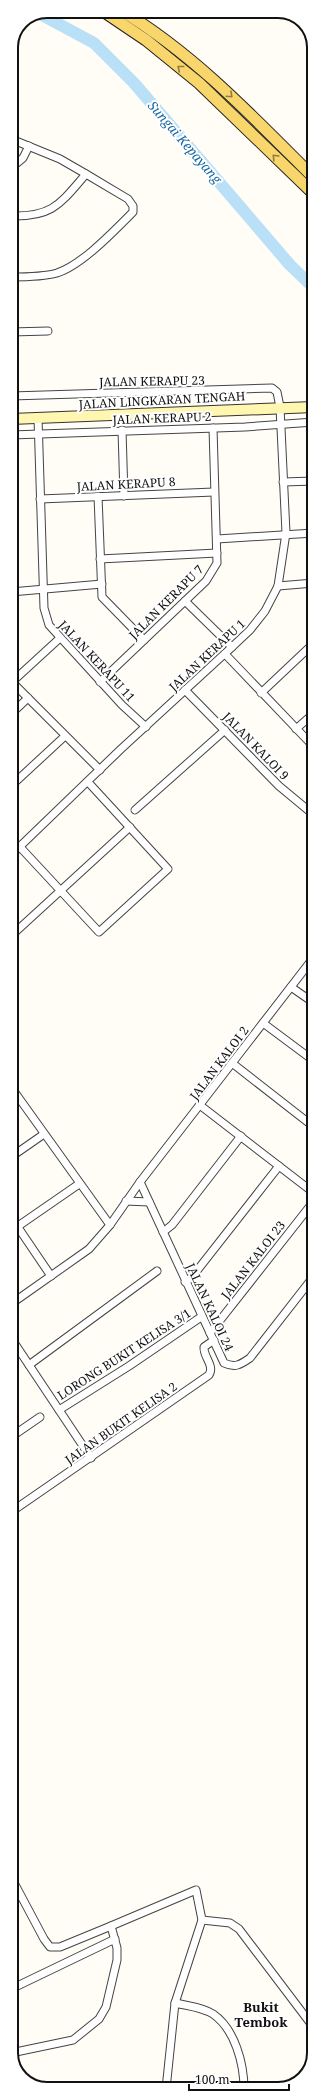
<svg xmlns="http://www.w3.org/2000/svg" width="325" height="2100" font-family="'Noto Serif',serif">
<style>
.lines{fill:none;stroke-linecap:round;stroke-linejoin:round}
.river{stroke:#b9e0f7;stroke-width:12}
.street-casing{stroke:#444;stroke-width:9}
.secondary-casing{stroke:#333;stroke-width:12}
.primary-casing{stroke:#222;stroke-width:13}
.street{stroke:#fff;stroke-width:7}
.secondary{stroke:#fff6b0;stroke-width:10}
.primary{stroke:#f9d66b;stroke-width:11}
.oneway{stroke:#917d42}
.labels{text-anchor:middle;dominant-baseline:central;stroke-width:4;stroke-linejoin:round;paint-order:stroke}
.street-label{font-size:12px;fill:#111;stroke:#fff}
.water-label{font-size:13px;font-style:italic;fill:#1768a6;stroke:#fff}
.neighbourhood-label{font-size:13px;font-weight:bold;fill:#111;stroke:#fff}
.rim{fill:none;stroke:#111;stroke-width:2}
</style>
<rect width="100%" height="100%" fill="#fffdf5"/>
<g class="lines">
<polyline class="river" points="40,14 94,43 134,83 290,265 314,288"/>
<g class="street-casing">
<g id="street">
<path d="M 11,139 L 60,159 L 86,174 L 128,199 L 133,206 L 133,212 C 114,231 82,265 57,273 C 43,277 25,277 11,277"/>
<polyline points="11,168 23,158 29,146"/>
<path d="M 11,216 C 53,217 60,204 86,174"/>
<polyline points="11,332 48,331"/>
<polyline points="11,396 272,388 277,392 280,407 286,533 278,586 265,611 250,630 232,647 121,749 11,855"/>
<polyline points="38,418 44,608 49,625 122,705 146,727"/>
<polyline points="122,430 124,496"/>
<polyline points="11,435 245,427 314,422"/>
<polyline points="283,482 314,481"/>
<polyline points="98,496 102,597 144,640"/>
<polyline points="40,499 214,492"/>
<polyline points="217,539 314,533"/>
<polyline points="100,559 217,553"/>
<polyline points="278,586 314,583"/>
<polyline points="11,592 102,584"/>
<polyline points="185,601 232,647"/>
<polyline points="225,654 314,747"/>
<polyline points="11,681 100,770"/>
<polyline points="12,682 60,638"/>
<polyline points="100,682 206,581 217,563 213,428"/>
<polyline points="185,690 279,786 314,815"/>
<polyline points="261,693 314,643"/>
<polyline points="11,714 28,698"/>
<polyline points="296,729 314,713"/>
<polyline points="11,786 65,736"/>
<polyline points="135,810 225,730"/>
<polyline points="20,847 99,932 168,869 88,782"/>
<polyline points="11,936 130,827"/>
<polyline points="291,987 314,1003"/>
<polyline points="263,1023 314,1061"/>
<polyline points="232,1063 314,1127"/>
<polyline points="11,1087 110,1225"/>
<polyline points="201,1106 314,1193"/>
<polyline points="11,1157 44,1134"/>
<path d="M 140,1182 L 224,1363 C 235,1368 240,1365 250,1358 L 314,1276"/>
<polyline points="126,1201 149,1202"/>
<polyline points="11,1217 51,1276"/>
<polyline points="11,1231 79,1184"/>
<polyline points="163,1232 172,1225 241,1136"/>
<polyline points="185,1282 192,1277 279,1166"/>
<polyline points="11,1304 89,1249 110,1225 140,1182 314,957"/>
<polyline points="210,1333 314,1201"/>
<polyline points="11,1338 91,1458"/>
<polyline points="29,1365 157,1271"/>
<polyline points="59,1410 129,1366 201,1317"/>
<polyline points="11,1437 40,1417"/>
<path d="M 11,1512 L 209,1375 C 215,1365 203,1357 204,1347 L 214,1340"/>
<polyline points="11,1877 44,1939 50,1947 60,1947 111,1926"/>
<polyline points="202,1920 230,1923 239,1929 314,2028"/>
<polyline points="11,1989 115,1939"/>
<path d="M 175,2003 C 188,2006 202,2007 213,2014 C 235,2029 244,2064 244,2089"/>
<polyline points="11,2053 73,2040 99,2019 106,2007 117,1960 117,1948 111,1926 196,1890 202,1920 175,2003 166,2089"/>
</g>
</g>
<g class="secondary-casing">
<polyline id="secondary" points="11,419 314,407"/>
</g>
<g class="primary-casing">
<g id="primary">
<polyline points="103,11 146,40 199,83 314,194"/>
<path d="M 122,11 C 195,55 254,118 314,178"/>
</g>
</g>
<use href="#street" class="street"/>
<use href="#secondary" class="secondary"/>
<use href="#primary" class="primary"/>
</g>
<defs><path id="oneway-chevron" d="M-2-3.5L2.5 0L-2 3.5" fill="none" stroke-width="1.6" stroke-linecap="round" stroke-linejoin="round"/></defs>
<g class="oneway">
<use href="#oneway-chevron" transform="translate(180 68) rotate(-141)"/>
<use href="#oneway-chevron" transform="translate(230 95) rotate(43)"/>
<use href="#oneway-chevron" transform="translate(275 157) rotate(-135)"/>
</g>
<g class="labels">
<g class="street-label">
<text transform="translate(152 381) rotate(-1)">JALAN KERAPU 23</text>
<text transform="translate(162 400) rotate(-3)">JALAN LINGKARAN TENGAH</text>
<text transform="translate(162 418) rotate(-2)">JALAN KERAPU 2</text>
<text transform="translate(126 484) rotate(-3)">JALAN KERAPU 8</text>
<text transform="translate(166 602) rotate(-45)">JALAN KERAPU 7</text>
<text transform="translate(207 655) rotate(-43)">JALAN KERAPU 1</text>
<text transform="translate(97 661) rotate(47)">JALAN KERAPU 11</text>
<text transform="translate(256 746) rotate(46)">JALAN KALOI 9</text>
<text transform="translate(219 1063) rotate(-53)">JALAN KALOI 2</text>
<text transform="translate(253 1260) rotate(-52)">JALAN KALOI 23</text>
<text transform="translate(210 1307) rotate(65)">JALAN KALOI 24</text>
<text transform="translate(124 1354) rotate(-33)">LORONG BUKIT KELISA 3/1</text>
<text transform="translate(121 1423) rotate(-35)">JALAN BUKIT KELISA 2</text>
</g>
<g class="water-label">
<text transform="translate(185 142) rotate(49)">Sungai Kepayang</text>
</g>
<g class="neighbourhood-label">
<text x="261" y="2007">Bukit<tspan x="261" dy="15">Tembok</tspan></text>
</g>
</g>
<path d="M0 0H325V2100H0ZM47 18H278A29 29 0 0 1 307 47V2053A29 29 0 0 1 278 2082H47A29 29 0 0 1 18 2053V47A29 29 0 0 1 47 18Z" fill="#fff" fill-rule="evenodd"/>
<path class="rim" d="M47 18H278A29 29 0 0 1 307 47V2053A29 29 0 0 1 278 2082H47A29 29 0 0 1 18 2053V47A29 29 0 0 1 47 18Z"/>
<path d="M189 2084v6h100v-6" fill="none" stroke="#111111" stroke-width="2"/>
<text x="195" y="2084" font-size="12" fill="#111111" stroke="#ffffff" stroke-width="3" paint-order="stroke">100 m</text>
</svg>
